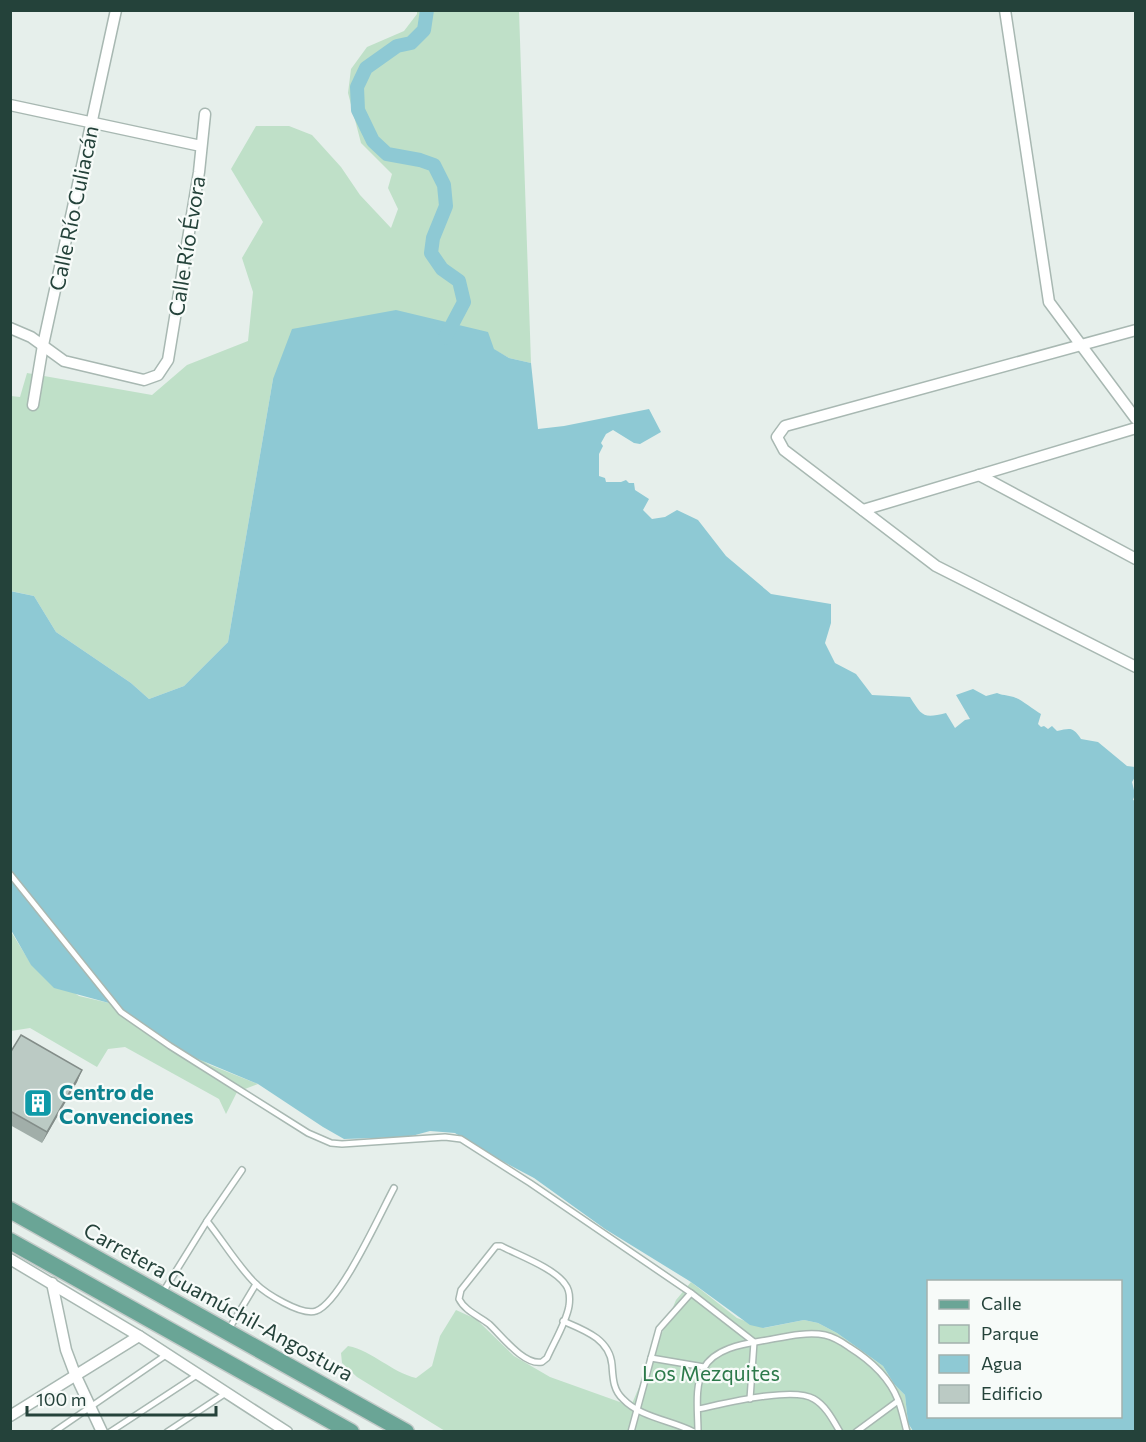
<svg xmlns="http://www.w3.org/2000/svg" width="1146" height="1442" font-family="Commissioner,sans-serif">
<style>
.green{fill:#bfe0c8}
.water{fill:#8ec9d4;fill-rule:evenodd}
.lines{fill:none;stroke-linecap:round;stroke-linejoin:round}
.canal{stroke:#8ec9d4;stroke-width:14}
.service-casing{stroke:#a8b8b2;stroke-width:8}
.minor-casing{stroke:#a8b8b2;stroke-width:13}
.primary-casing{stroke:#c2cac8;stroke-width:19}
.service{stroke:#fff;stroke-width:5}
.minor{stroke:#fff;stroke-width:10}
.primary{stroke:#6aa596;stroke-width:16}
.wall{fill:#a1aea9}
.shaded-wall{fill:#838d89}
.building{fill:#bbcac4;stroke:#838d89;stroke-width:1.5}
.labels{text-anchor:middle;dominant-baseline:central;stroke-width:4.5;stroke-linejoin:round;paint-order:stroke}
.street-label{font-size:21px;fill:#24423a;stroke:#f7fbf9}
.culture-label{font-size:21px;font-weight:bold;fill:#0d838f;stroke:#f7fbf9;text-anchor:start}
.park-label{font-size:21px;fill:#2d7a4b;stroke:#f7fbf9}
</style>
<rect width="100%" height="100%" fill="#e6efeb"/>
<g class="green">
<polygon points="417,11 519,11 531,363 509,358 493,349 273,379 228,642 184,686 149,699 131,683 56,632 34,596 11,591 11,396 20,397 27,373 152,395 187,365 248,341 253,292 242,258 263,222 231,169 256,126 289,126 312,135 341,167 360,195 391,228 398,209 388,188 392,174 361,143 348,93 351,69 367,47 404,31 417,14"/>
<polygon points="10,930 31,964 79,996 109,1003 210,1065 258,1084 237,1092 226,1114 219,1099 125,1047 108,1049 97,1067 30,1028 11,1031"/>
<path d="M 691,1282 L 737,1318 L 764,1328 L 804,1320 L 818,1323 L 837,1333 L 883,1366 L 894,1384 L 905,1395 L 908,1423 L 912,1431 L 445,1431 L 357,1377 L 342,1363 L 341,1353 L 348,1346 C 373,1351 391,1372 416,1378 L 432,1366 L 440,1336 L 456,1310 L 476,1319 L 514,1356 L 550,1377 L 631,1406 L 676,1300 Z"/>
</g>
<path class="water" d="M 396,310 L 488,332 L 494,349 L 509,358 L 531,363 L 538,429 L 564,426 L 649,409 L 661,432 L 640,444 L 634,443 L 613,430 L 606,434 L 601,443 L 603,446 L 599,454 L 599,476 L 605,478 L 606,482 L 621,482 L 626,480 L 629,483 L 634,483 L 635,490 L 649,499 L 643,510 L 652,519 L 665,517 L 677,510 L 698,520 L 726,556 L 771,594 L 831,604 L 831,623 L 825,643 L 835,663 L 856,674 L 872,695 L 910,697 C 922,716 923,719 946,713 L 955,728 L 965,720 L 970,719 L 956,695 L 973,689 L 986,696 L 997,693 C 1004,696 1010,695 1016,698 C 1022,700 1034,710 1041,714 L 1038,724 L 1041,727 L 1044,726 L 1048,729 L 1052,726 L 1057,731 C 1071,728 1073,727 1081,739 L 1098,742 L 1127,766 L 1135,767 L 1135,777 L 1132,782 L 1135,794 L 1133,800 L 1136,801 L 1135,1431 L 913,1431 L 908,1423 L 905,1395 L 894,1384 L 883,1366 L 837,1333 L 818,1323 L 804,1320 L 763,1328 L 750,1325 L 691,1282 L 605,1229 L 534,1178 L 483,1151 L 455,1133 L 430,1131 L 408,1137 L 344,1139 L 323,1127 L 258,1084 L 186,1054 L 109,1003 L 54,988 L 31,965 L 11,930 L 10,591 L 34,596 L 56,632 L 131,683 L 149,699 L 184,686 L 228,642 L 273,379 L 292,329 ZM 928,1282 L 1120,1282 L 1120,1416 L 928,1416 Z"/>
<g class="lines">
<polyline class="canal" points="427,10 424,30 411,43 397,46 366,68 357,87 358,110 373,141 387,154 420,160 434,165 444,185 446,206 433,238 431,253 442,269 459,281 464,302 445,338"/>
<g class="service-casing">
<g id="service">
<polyline points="10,874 121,1012 170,1046 308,1133 331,1143 342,1144 445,1137 461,1139 530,1183 691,1293"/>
<path d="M 207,1221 C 223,1241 237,1265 255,1283 C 265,1293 301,1316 316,1311 C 340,1303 380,1214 394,1188"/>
<path d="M 496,1246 L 501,1246 C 518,1255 554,1268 565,1284 C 570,1290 570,1299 569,1306 C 566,1323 554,1342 547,1358 L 542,1362 C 524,1366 501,1335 489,1324 C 479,1316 465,1311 459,1299 L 461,1290 Z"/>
<polyline points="163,1292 207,1221 242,1170"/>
<path d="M 563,1321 C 584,1330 610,1339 612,1365 C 613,1378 613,1390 623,1399 C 641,1418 671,1420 694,1432"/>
<polyline points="229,1329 256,1284"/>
<polyline points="651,1358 659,1329 691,1293 754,1342 750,1399"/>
<path d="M 698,1409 C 723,1404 793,1386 814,1399 C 826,1406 833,1420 840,1432"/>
<polyline points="54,1432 166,1355"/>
<polyline points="110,1432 197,1375"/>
<polyline points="167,1432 226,1393"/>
<polyline points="631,1432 651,1358 704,1367"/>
<path d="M 698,1432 C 698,1412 694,1386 704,1368 C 714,1349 742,1344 761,1341 C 780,1338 805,1331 825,1335 C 834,1337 842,1342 849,1347 C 870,1360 889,1377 898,1400 C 902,1410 904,1421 907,1432"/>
<polyline points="856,1432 898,1401"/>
</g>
</g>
<g class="minor-casing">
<g id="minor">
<polyline points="1005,10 1049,302 1136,419"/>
<polyline points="10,105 201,146"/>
<polyline points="10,328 31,337 64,361 144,380 158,375 168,360 199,172 205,114"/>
<polyline points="1136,330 785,426 777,437 784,450 936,566 1136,667"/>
<polyline points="33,405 43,345 116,10"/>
<polyline points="979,475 1136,559"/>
<polyline points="863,510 1136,428"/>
<polyline points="10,1259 139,1336 287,1432"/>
<polyline points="52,1283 66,1350 75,1374 102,1432"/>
<polyline points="10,1416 139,1336"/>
</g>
</g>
<g class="primary-casing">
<g id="primary">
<polyline points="10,1210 406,1432"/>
<polyline points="10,1241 351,1432"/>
</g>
</g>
<use href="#service" class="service"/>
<use href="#minor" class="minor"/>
<use href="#primary" class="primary"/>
</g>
<polygon class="wall" points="10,1053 82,1070 77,1082 42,1143 10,1125"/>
<polygon class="shaded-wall" points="82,1070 77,1082 42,1143 47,1132"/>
<polygon class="building" points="21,1035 82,1070 47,1132 10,1111 10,1053"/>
<defs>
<g id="building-square" transform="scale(1.5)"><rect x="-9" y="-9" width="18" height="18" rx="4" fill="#0f9aa8" stroke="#f7fbf9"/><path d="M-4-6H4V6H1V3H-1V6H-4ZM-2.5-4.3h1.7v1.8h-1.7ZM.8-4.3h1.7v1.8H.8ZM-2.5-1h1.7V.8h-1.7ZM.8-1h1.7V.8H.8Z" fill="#fff"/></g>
</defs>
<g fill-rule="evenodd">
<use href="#building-square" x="38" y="1103"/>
</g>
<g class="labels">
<g class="street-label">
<text transform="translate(73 208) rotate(-78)">Calle Río Culiacán</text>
<text transform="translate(186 246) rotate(-81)">Calle Río Évora</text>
<text transform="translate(219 1301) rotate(29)">Carretera Guamúchil-Angostura</text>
</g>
<g class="culture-label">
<text x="59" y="1091">Centro de<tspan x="59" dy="24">Convenciones</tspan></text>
</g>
<g class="park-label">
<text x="711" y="1372">Los Mezquites</text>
</g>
</g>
<rect width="1146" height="1442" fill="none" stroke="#24423a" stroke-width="24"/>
<rect x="927" y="1280" width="195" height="138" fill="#f7fbf9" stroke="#a3b1ad" stroke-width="1.5"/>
<rect x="939" y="1300" width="30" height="9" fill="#6aa596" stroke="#a3b1ad" stroke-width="1.5"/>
<text x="981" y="1310" font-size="18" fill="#24423a">Calle</text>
<rect x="939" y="1325" width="30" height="18" fill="#bfe0c8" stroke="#a3b1ad" stroke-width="1.5"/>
<text x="981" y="1340" font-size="18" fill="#24423a">Parque</text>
<rect x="939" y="1355" width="30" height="18" fill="#8ec9d4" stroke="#a3b1ad" stroke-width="1.5"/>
<text x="981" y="1370" font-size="18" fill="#24423a">Agua</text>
<rect x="939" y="1385" width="30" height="18" fill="#bbcac4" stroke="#a3b1ad" stroke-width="1.5"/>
<text x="981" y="1400" font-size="18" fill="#24423a">Edificio</text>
<path d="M27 1406v9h189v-9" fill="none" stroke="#24423a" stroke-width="3"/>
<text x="36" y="1406" font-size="18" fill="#24423a" stroke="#f7fbf9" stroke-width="4.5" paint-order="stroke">100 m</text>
</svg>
